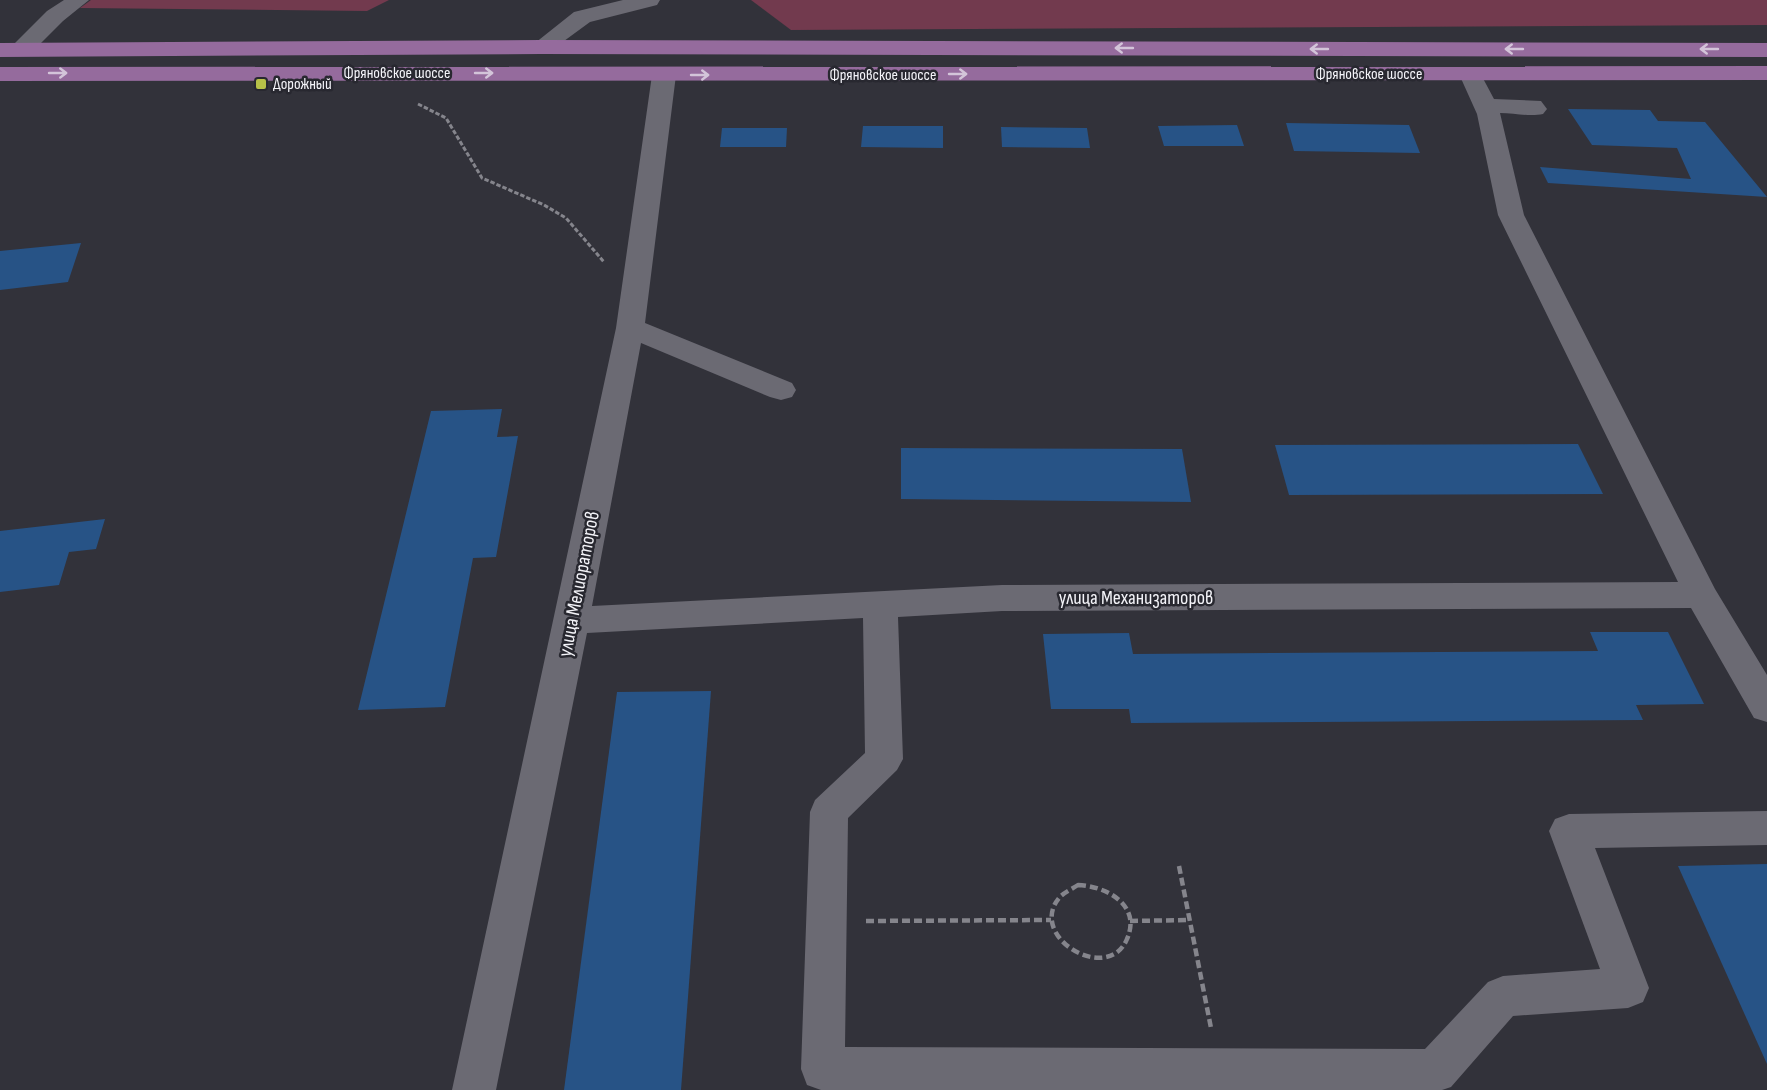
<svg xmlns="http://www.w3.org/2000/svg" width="1767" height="1090" font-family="'Sofia Sans Condensed',sans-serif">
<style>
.green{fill:#723a4e}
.building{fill:#275386}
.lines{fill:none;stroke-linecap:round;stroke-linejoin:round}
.path-far1{stroke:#85858c;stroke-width:3;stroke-dasharray:4.5 2;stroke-linecap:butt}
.path{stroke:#85858c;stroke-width:4.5;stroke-dasharray:8 4;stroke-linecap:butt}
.minor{fill:#6b6a73;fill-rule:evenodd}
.major{fill:#956b9d;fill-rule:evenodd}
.oneway{stroke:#d3c4d9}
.poi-dot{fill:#b7c148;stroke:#282830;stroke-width:2}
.labels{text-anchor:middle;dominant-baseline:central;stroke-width:5;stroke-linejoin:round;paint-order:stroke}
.far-street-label{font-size:16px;fill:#f4f4f9;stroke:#282830}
.far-poi-label{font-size:16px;fill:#f4f4f9;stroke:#282830;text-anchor:start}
.street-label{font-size:20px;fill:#f4f4f9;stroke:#282830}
</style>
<rect width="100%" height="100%" fill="#32323a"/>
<g class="green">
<polygon points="91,0 389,0 367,11 80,8"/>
<polygon points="751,0 1767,0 1767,25 791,30"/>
</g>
<g class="building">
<polygon points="1568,109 1650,110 1658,121 1705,122 1767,197 1548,183 1540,167 1691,179 1677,148 1592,145"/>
<polygon points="1286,123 1409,125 1420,153 1294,151"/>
<polygon points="1237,125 1244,146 1164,146 1158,126"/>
<polygon points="863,126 943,126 943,148 861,147"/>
<polygon points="1001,127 1087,128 1090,148 1002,147"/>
<polygon points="722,128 787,128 786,147 720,147"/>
<polygon points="81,243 68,282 0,290 0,251"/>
<polygon points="502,409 497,437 518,436 496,557 473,558 445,707 358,710 431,411"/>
<polygon points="1578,444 1603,494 1289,495 1275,445"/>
<polygon points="901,448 1182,449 1191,502 901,499"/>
<polygon points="105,519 96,549 69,552 59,585 0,592 0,531"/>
<polygon points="1590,632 1668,632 1704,704 1636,705 1643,720 1131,723 1129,709 1051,709 1043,634 1129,633 1133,654 1598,651"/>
<polygon points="711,691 681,1090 564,1090 617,692"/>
<polygon points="1767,864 1767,1064 1678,866"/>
</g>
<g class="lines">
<polyline class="path-far1" points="418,104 446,118 482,178 544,205 566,218 604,262"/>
<g class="path">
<polyline points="1179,866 1211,1028"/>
<path d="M 1078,885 C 1106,886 1142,905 1127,939 C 1108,985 1027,937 1059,898 C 1063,893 1072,889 1078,885 Z"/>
<polyline points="866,921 1051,920"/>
<polyline points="1130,921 1189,920"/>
</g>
<g class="minor">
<polygon points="64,0 89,0 63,21 30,54 22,56 14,54 11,49 14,44 47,11"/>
<polygon points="623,0 660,0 657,5 590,22 549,52 541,54 533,52 530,47 574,12"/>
<path d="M 1470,67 L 1478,69 L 1494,99 L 1541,101 L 1547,109 L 1543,114 C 1530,117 1515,113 1500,113 L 1524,215 L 1715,589 L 1767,675 L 1767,722 L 1754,718 L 1691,608 L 1002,611 L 898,617 L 903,759 L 897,770 L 848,818 L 845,1047 L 1425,1049 L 1488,982 L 1503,976 L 1600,969 L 1549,831 L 1555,819 L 1569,814 L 1767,811 L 1767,845 L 1595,848 L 1649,988 L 1643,1002 L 1628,1008 L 1513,1016 L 1451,1087 L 1442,1090 L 821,1090 L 807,1085 L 801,1069 L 810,812 L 815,800 L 865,753 L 863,618 L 587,633 L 496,1090 L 452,1090 L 616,328 L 652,75 L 656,70 L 664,68 L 672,70 L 676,75 L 645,323 L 792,383 L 796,390 L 792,397 L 781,400 L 770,397 L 641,343 L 592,606 L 1002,585 L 1678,582 L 1498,215 L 1477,114 L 1459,74 L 1462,69 Z"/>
</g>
<g class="major">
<polygon points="541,40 1767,43 1767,57 541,54 0,57 0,43"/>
<polygon points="1767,66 1767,80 0,81 0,67"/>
</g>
</g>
<defs><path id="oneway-shaft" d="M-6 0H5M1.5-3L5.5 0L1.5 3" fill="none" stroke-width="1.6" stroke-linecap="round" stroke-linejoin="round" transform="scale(1.5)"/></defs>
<g class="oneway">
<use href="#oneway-shaft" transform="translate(1124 48) rotate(-180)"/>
<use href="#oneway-shaft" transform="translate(1319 49) rotate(-180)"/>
<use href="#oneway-shaft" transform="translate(1514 49) rotate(-180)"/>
<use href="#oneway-shaft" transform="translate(1709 49) rotate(-180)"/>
<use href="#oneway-shaft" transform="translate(58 73)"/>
<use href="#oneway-shaft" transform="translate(484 73)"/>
<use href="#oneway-shaft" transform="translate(958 74)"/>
<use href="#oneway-shaft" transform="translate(700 75)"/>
</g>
<rect class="poi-dot" x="255" y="78" width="12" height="12" rx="3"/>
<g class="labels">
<g class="far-street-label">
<text x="397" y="73">Фряновское шоссе</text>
<text x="1369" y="74">Фряновское шоссе</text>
<text x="883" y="75">Фряновское шоссе</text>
</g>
<g class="far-poi-label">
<text x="273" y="84">Дорожный</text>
</g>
<g class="street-label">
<text transform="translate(579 584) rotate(-79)">улица Мелиораторов</text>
<text x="1136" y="598">улица Механизаторов</text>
</g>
</g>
</svg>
